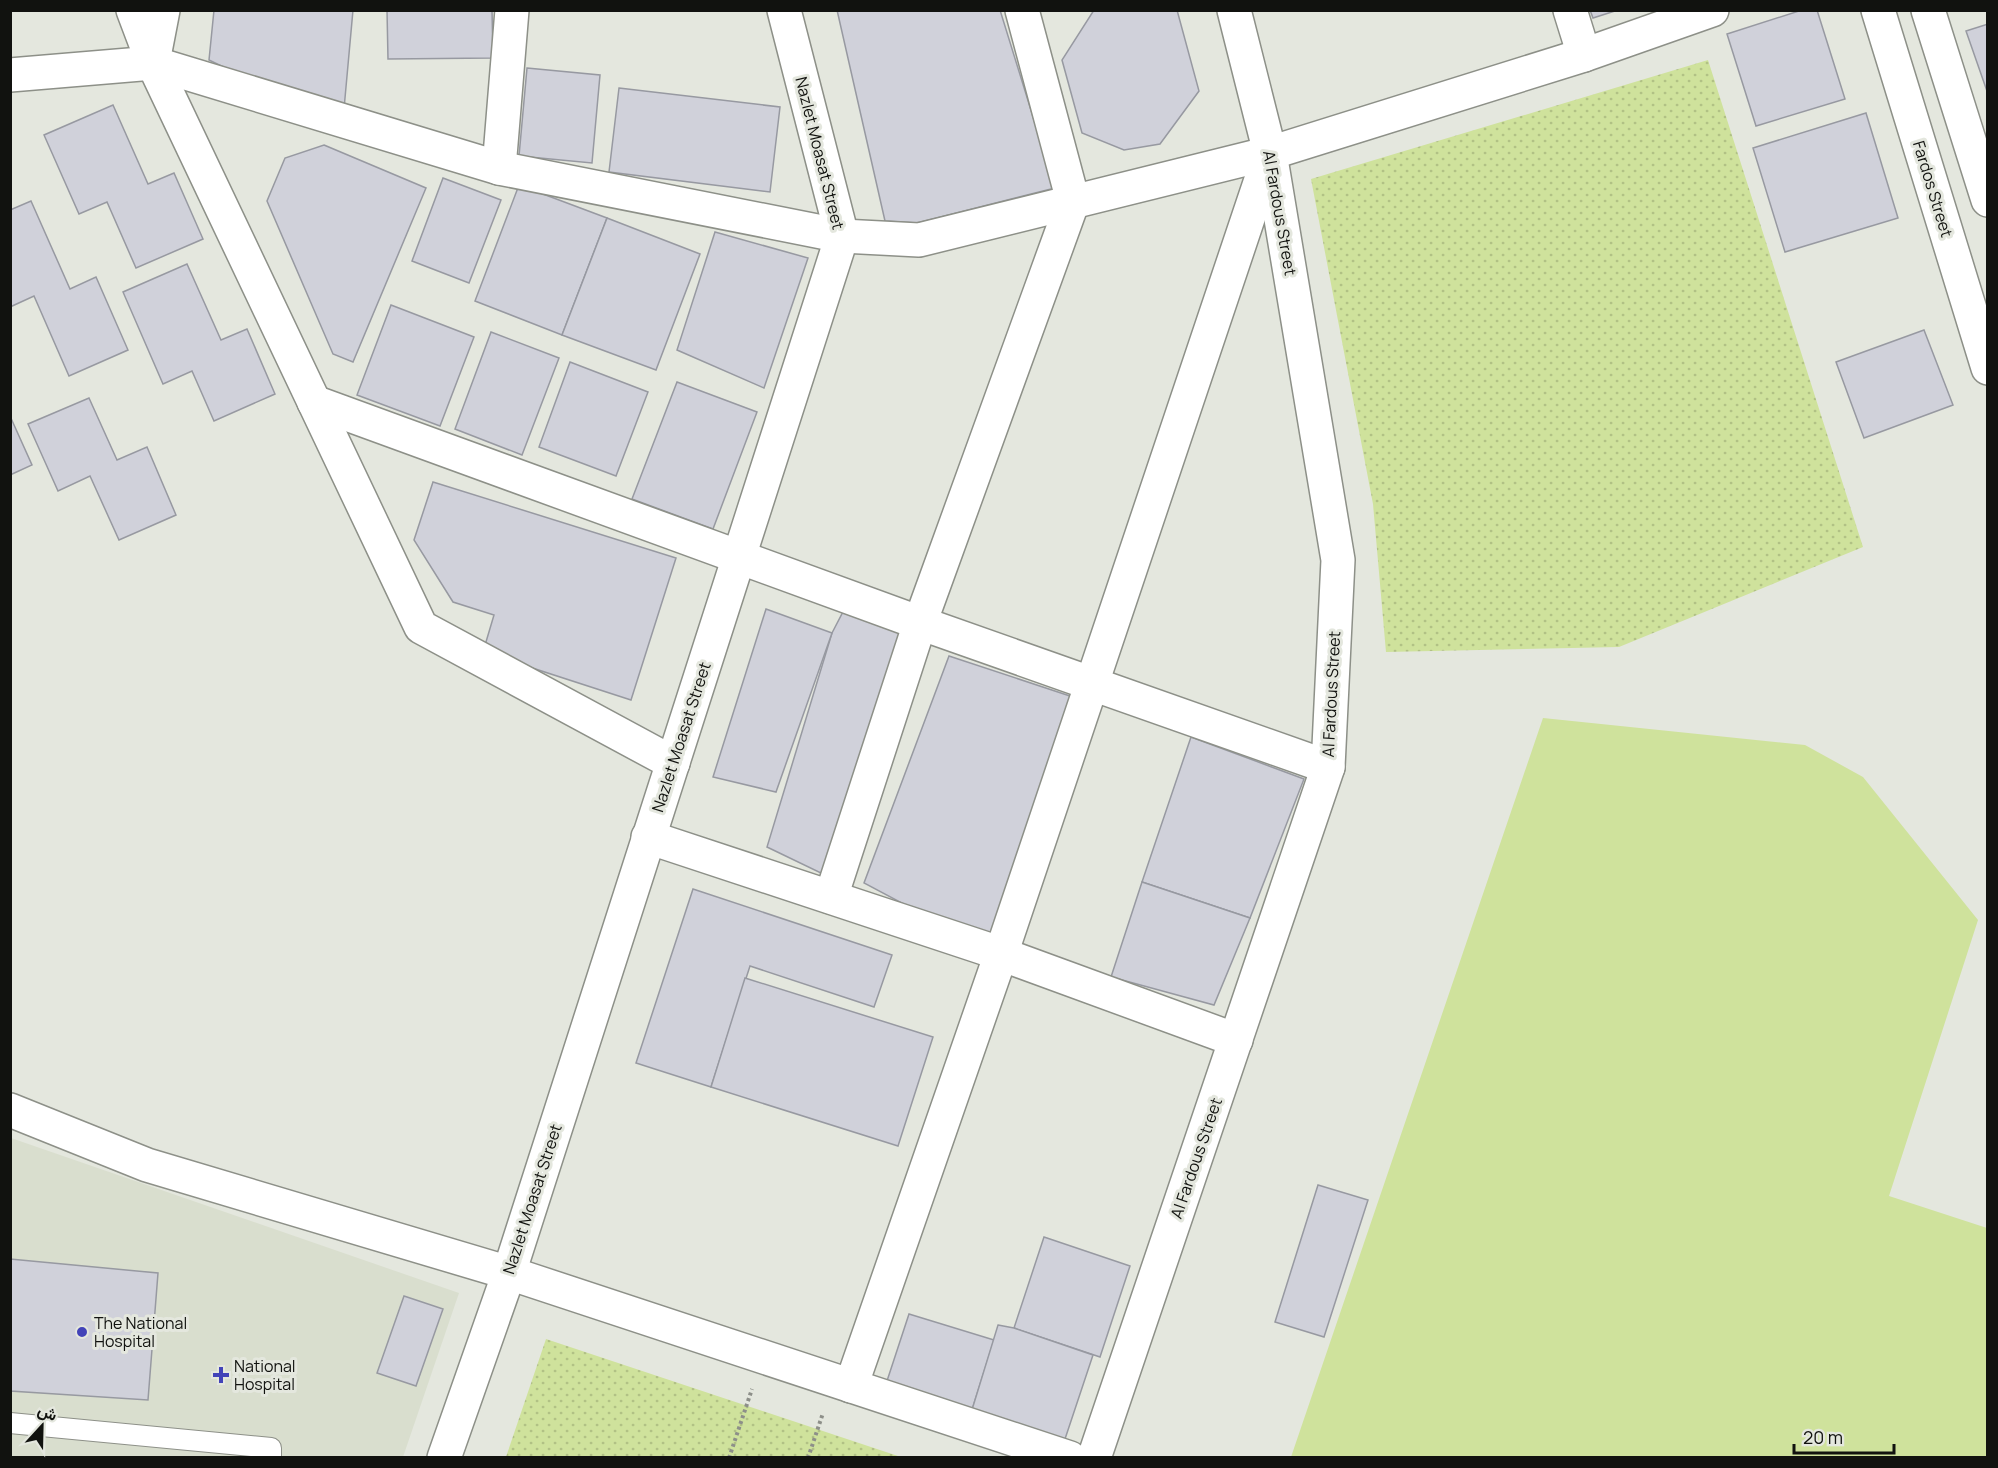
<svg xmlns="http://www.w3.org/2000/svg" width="1998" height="1468" font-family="Manrope,Vazirmatn,sans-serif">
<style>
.built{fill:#d9dece}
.grass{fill:url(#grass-dots)}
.garden{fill:#cfe29c}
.building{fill:#d0d1da;stroke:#9799a1;stroke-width:1.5}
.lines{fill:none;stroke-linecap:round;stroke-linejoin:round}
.lane-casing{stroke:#8d9088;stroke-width:22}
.street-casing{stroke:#8d9088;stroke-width:36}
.secondary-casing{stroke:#8d9088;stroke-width:36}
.path{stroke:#8d8f89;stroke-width:4;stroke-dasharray:3 3;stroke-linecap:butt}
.lane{stroke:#fff;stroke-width:20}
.street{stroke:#fff;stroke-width:33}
.secondary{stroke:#fff;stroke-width:33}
.poi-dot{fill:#4243b8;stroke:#e4e7de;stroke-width:2}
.labels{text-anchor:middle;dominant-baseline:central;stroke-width:6;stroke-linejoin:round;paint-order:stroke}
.street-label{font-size:16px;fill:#11120f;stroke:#e4e7de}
.poi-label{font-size:16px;fill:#11120f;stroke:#e4e7de;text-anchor:start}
</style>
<defs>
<pattern id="grass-dots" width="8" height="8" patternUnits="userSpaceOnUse" patternTransform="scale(1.5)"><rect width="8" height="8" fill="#cfe29c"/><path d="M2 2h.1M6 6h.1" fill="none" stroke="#b1c185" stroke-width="1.8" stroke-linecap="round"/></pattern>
</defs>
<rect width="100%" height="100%" fill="#e4e7de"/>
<polygon class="built" points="11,1138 459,1293 403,1457 11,1458"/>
<g class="grass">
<polygon points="1708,60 1863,547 1619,647 1386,652 1373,504 1311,179"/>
<polygon points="546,1339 901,1457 506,1457"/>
</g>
<polygon class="garden" points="1543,718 1805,745 1863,777 1978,920 1889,1196 1987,1228 1987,1457 1291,1457"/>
<g class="building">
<polygon points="214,10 353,10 344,109 302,105 209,60"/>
<polygon points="387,10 492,10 493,58 388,59"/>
<polygon points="837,10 1000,10 1055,188 917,223 885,221"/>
<polygon points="1094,10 1177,10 1199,91 1160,144 1124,150 1082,133 1062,60"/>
<polygon points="1590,10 1618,10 1593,18"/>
<polygon points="1802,10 1817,10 1845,99 1756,126 1727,34"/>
<polygon points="1988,24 1988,94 1966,31"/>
<polygon points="527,68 600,75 592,163 519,156"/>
<polygon points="619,88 780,107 770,192 609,172"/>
<polygon points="113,105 148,184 174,173 203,239 136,268 107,202 79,214 44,135"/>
<polygon points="1866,113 1898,218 1785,252 1753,148"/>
<polygon points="324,145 426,188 353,362 333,354 267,201 285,158"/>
<polygon points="443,178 501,200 469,283 412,261"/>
<polygon points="519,185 607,218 562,335 475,301"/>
<polygon points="31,201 70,289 96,277 128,350 69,376 34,296 10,307 10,210"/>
<polygon points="607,218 700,254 656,370 562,335"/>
<polygon points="715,232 808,258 764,388 677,350"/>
<polygon points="187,264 221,340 247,329 275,394 214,421 192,371 163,384 123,292"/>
<polygon points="391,305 474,337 440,426 357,395"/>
<polygon points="1924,330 1953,405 1864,438 1836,362"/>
<polygon points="491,332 559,358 522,455 455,429"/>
<polygon points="570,362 648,392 616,476 539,447"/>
<polygon points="677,382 757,412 713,529 632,499"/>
<polygon points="89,398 117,460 147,447 176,515 119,540 90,476 58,491 28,424"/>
<polygon points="10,416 32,465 10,475"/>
<polygon points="433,482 676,558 631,700 483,652 494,615 453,602 414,540"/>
<polygon points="845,608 906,631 825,875 767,847 832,633"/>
<polygon points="766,609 832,633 776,792 713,777"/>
<polygon points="949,656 1073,697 990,950 864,883"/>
<polygon points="1191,737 1304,779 1250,918 1142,882"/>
<polygon points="1142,882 1250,918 1214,1005 1111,977"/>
<polygon points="693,889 892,955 874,1007 750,966 711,1087 636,1063"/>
<polygon points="745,978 933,1037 898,1146 711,1087"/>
<polygon points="1318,1185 1368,1200 1324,1337 1275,1322"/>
<polygon points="1044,1237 1130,1266 1100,1357 1014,1328"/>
<polygon points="10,1259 158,1273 148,1400 10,1391"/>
<polygon points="404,1296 443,1309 416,1386 377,1373"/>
<polygon points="909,1314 994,1340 971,1413 885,1387"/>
<polygon points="998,1325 1014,1328 1093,1355 1063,1445 971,1413"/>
</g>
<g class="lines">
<g class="lane-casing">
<polyline id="lane" points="10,1423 271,1448 271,1458"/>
</g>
<g class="street-casing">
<g id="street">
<polyline points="133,10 153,63 421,627 673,763"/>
<polyline points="1570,10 1584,55"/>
<polyline points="1878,10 1988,368"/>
<polyline points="1928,10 1988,200"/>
<polyline points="153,62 163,10"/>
<polyline points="499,168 512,10"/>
<polyline points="314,402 920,623 1328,767"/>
<polyline points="648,837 990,950 1236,1040"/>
<polyline points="831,897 920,623 1073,201 1022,10"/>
<polyline points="851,1386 1001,954 1270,153"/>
<polyline points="444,1458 509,1273 842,236 784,10"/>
</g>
</g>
<g class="secondary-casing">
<g id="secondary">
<polyline points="10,75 153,63 499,168 842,236 919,240 1270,153 1584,55 1712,10"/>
<polyline points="10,1110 147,1165 509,1273 1070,1458"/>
<polyline points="1094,1458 1328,767 1338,560 1270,153 1234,10"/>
</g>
</g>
<g class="path">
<polyline points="729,1458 752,1389"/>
<polyline points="808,1458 823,1413"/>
</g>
<use href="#lane" class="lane"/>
<use href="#street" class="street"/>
<use href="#secondary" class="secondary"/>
</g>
<g class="poi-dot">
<circle cx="82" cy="1332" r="6"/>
<path d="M218 1366h6v6h6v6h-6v6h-6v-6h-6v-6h6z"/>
</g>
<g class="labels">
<g class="street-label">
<text transform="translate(820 153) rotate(76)">Nazlet Moasat Street</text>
<text transform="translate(1933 189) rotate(73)">Fardos Street</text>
<text transform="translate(1280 213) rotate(80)">Al Fardous Street</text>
<text transform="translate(1331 694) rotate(-87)">Al Fardous Street</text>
<text transform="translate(681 737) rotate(-72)">Nazlet Moasat Street</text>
<text transform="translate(1196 1158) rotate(-71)">Al Fardous Street</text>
<text transform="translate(532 1199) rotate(-72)">Nazlet Moasat Street</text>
</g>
<g class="poi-label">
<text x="94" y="1323">The National<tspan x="94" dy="18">Hospital</tspan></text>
<text x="234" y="1366">National<tspan x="234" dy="18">Hospital</tspan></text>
</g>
</g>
<rect width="1998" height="1468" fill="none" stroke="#11120f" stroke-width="24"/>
<g transform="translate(42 1426) rotate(22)" stroke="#e4e7de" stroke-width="4.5" paint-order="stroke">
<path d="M0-4.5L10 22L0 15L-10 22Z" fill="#11120f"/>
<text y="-9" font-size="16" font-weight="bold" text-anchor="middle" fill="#11120f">ش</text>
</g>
<path d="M1794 1444v9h100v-9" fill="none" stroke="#11120f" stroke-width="3"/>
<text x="1803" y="1444" font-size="18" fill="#11120f" stroke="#e4e7de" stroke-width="4.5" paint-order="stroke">20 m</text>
</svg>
